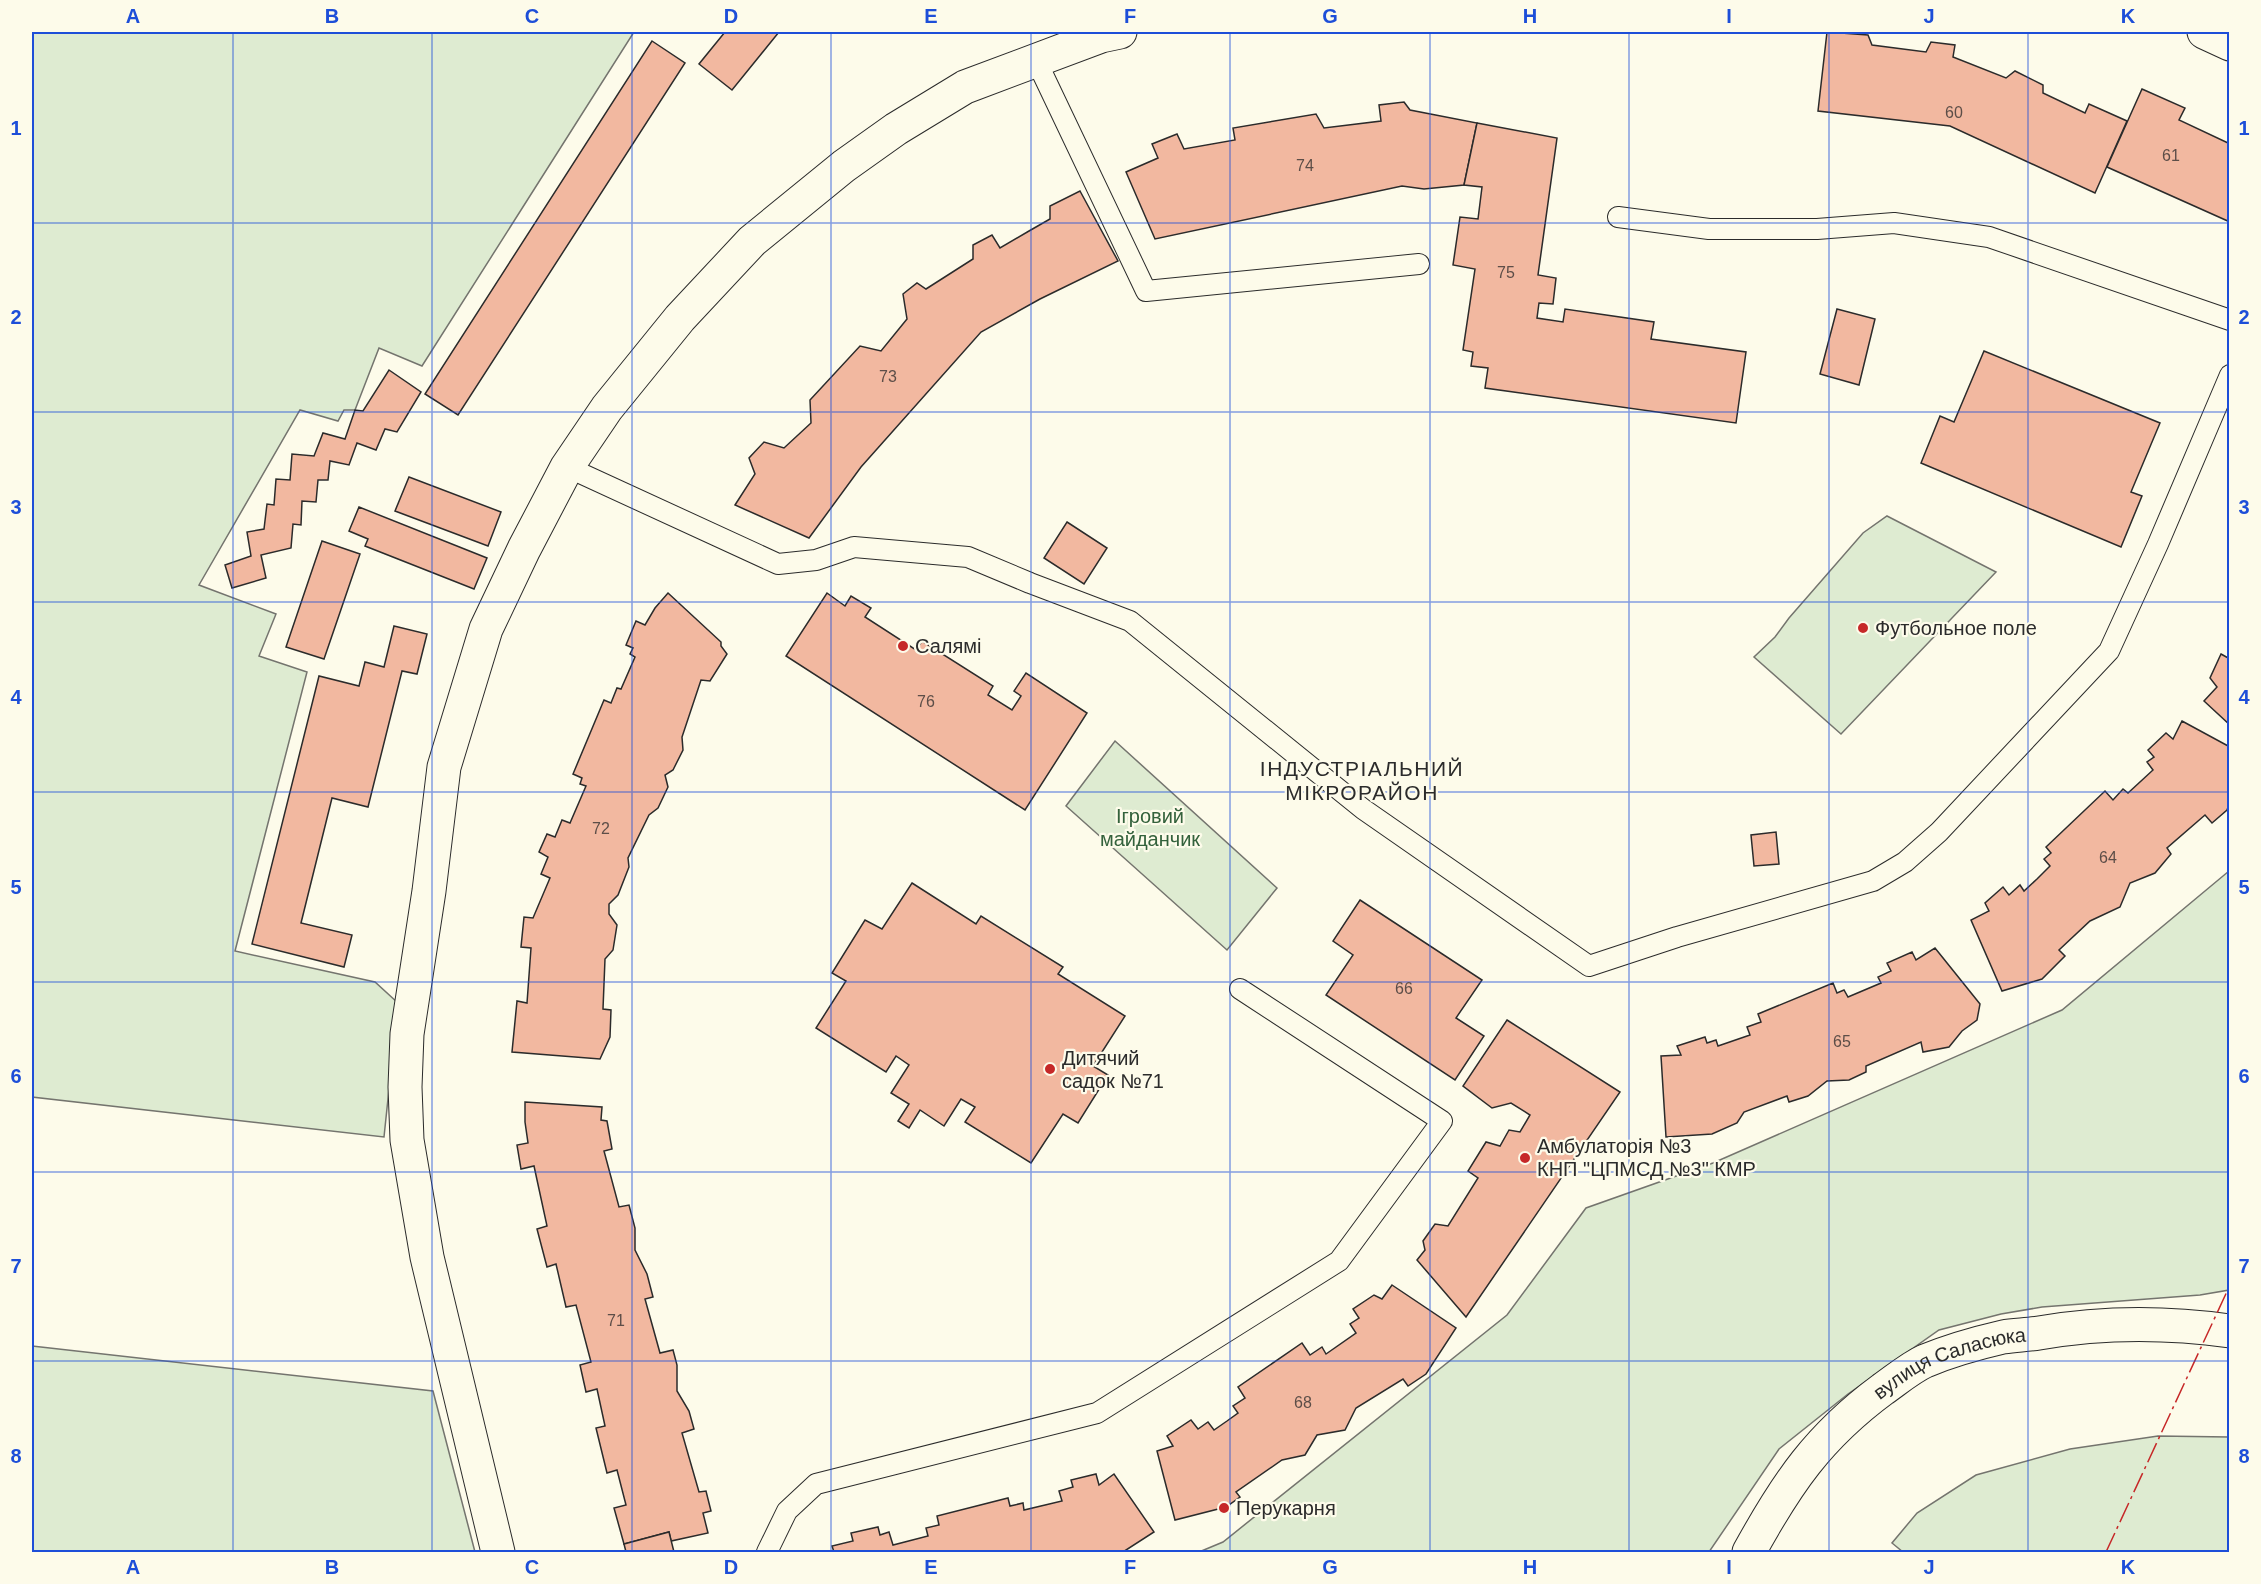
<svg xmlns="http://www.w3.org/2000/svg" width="2261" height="1584" font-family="Helvetica,sans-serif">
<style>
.green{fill:#deebd1;stroke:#74746e;stroke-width:1.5}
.building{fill:#f2b8a0;stroke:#2b2b2b;stroke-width:1.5}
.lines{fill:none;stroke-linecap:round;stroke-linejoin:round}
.lane-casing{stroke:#2b2b2b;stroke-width:22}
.street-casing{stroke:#2b2b2b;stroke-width:35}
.secondary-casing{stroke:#2b2b2b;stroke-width:35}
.lane{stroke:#fdfbea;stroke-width:20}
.street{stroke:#fdfbea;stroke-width:33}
.secondary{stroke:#fdfbea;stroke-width:33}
.power{stroke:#c62828;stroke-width:1.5;stroke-dasharray:21 4.5 3 4.5;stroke-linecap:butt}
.grid{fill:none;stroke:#1d4ed8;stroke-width:1.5;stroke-opacity:0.55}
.poi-dot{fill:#c62828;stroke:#fdfbea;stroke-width:2}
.labels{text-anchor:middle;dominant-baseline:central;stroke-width:4.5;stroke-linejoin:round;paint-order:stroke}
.number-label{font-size:16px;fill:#5d4e48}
.poi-label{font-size:20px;fill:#2b2b2b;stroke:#fdfbea;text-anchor:start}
.park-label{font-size:20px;fill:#34623c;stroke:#fdfbea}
.street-label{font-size:20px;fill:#2b2b2b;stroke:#fdfbea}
.neighbourhood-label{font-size:21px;letter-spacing:1.5px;fill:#2b2b2b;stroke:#fdfbea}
.neatline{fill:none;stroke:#1d4ed8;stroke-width:2}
.grid-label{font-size:20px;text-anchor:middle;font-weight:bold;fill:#1d4ed8}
</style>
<rect width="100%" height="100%" fill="#fdfbea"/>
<g class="green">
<polygon points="32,32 634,32 422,366 379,348 355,410 344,410 338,421 300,410 199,585 276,614 259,656 307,672 235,951 375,982 398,1003 384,1137 32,1097"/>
<polygon points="1887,516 1996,572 1841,734 1754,657 1775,637 1789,618 1863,533"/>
<polygon points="1115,741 1277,888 1227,950 1066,806"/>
<polygon points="2229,871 2229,1290 2200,1295 2042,1307 2001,1314 1939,1330 1848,1394 1779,1449 1709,1552 1199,1552 1223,1542 1507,1315 1586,1208 1713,1163 2062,1010"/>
<polygon points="32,1346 433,1391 475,1552 32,1552"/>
<polygon points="2158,1436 2229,1437 2229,1552 1903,1552 1892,1543 1917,1513 1976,1475 2070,1449"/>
</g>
<g class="building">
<polygon points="725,32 779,32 732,90 699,64"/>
<polygon points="1827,32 1868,35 1872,45 1926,52 1931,42 1955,45 1953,57 2006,78 2015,71 2043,85 2043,93 2085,113 2089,104 2127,121 2095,193 1950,126 1818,111"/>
<polygon points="652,41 685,63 458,415 425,394"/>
<polygon points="2142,89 2185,108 2179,120 2228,143 2230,140 2230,222 2107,167"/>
<polygon points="1404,102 1410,110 1477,123 1464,185 1424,189 1402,186 1155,239 1126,172 1158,158 1152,144 1177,134 1184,149 1235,140 1233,128 1316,114 1324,128 1381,121 1379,105"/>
<polygon points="1477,123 1557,138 1538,275 1556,278 1553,304 1539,303 1537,318 1563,322 1565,309 1654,322 1651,339 1746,352 1736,423 1485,388 1488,368 1471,366 1473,352 1463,350 1475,269 1453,265 1460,217 1478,219 1482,187 1464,185"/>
<polygon points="1080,191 1118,261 1040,299 981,332 861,467 809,538 735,505 755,474 749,458 764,442 784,448 811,423 810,400 860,346 881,351 907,319 903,294 917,283 926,289 973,259 973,245 992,235 1000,248 1029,231 1050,219 1050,206"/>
<polygon points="1837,309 1875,319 1859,385 1820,374"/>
<polygon points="1984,351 2160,423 2131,492 2142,496 2121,547 1921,463 1940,416 1954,422"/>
<polygon points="389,370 421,392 397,432 385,429 376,450 357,443 349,465 330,461 328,480 318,480 316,502 302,501 301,525 293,524 291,548 261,555 266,578 232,588 225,565 251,556 247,532 264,529 267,504 274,505 276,479 290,480 292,454 314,456 323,433 345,439 355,410 363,411"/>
<polygon points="409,477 501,512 488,546 395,511"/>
<polygon points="359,507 487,558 474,589 365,546 368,539 349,531"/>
<polygon points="1067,522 1107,548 1084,584 1044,558"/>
<polygon points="322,541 360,554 324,659 286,647"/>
<polygon points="668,593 721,642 721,646 727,654 710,681 701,680 682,737 683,750 673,770 665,775 668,787 658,808 649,815 628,858 629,867 618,895 609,904 609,914 617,925 613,950 605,959 603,1009 611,1010 610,1037 600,1059 512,1052 517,1001 527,1003 531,948 521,947 524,917 533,918 550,878 541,874 548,857 539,852 547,834 555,837 562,820 570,823 586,786 580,784 582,778 573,774 604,700 611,703 617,688 621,689 635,657 630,654 633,648 626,645 636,621 645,625 655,608"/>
<polygon points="827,593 845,606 851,596 871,608 865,617 916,650 922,641 993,686 988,695 1012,710 1021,696 1014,691 1026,673 1087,713 1025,810 786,656"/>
<polygon points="394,626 427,634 417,674 402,671 368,807 332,798 301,923 352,935 344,967 252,944 319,676 359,686 365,662 384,667"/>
<polygon points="2221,654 2230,659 2230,725 2204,701 2217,687 2210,678"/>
<polygon points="2182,721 2230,747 2230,802 2227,810 2212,823 2205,815 2167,848 2171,854 2155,873 2130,883 2120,907 2090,921 2059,950 2065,956 2042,979 2002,991 1971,920 1989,911 1985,903 2003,887 2009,895 2020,885 2024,891 2037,879 2050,866 2044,859 2051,853 2046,847 2105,791 2113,800 2123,789 2128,793 2153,770 2147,762 2154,757 2148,750 2166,733 2173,739"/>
<polygon points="1776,832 1779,864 1754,866 1751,835"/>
<polygon points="912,883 976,924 981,916 1063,967 1058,974 1125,1016 1093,1066 1108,1075 1078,1123 1063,1114 1031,1163 965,1122 975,1107 961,1099 944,1126 920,1110 909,1128 898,1121 909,1104 891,1093 909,1065 896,1056 886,1072 816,1028 846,981 832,973 865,920 882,929"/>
<polygon points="1360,900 1482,980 1456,1018 1484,1036 1455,1080 1326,995 1353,955 1333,941"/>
<polygon points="1935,948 1980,1004 1977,1020 1962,1031 1949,1047 1923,1052 1921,1042 1866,1066 1866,1072 1849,1080 1827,1081 1808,1096 1789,1102 1787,1096 1744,1112 1737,1123 1712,1134 1666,1137 1661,1056 1681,1055 1677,1046 1705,1037 1707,1043 1716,1040 1718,1046 1750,1035 1747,1027 1761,1022 1758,1014 1833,983 1837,993 1844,990 1848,997 1881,983 1878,977 1891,971 1887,963 1912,952 1916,960"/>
<polygon points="1507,1020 1620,1092 1466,1317 1417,1260 1425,1250 1423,1241 1435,1224 1448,1226 1478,1178 1468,1171 1486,1142 1500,1146 1509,1130 1520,1132 1530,1115 1511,1103 1492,1108 1463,1086"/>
<polygon points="525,1102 602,1107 601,1120 607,1121 612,1149 604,1151 619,1207 629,1205 635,1228 635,1250 647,1274 653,1297 645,1299 660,1353 673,1350 677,1365 677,1391 689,1411 694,1429 682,1433 699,1492 706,1491 711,1511 703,1513 708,1533 671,1541 669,1532 624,1544 614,1508 626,1505 617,1470 607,1473 596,1428 605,1426 597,1389 586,1392 580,1365 591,1362 576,1305 566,1307 556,1264 547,1267 537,1229 547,1226 534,1166 521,1169 517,1145 528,1143 525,1122"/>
<polygon points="1392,1285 1456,1328 1426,1374 1408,1386 1403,1379 1356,1408 1345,1430 1317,1435 1305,1455 1282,1460 1236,1492 1240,1497 1226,1507 1175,1520 1157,1451 1173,1446 1167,1436 1191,1420 1198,1429 1208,1422 1214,1430 1227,1421 1238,1413 1233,1406 1245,1398 1238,1387 1302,1343 1310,1355 1322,1347 1326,1354 1356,1333 1350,1324 1359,1318 1353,1309 1374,1295 1382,1299"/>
<polygon points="1096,1474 1099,1485 1114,1474 1154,1532 1123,1552 834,1552 832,1546 853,1541 851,1533 878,1527 880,1535 889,1532 893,1545 928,1536 926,1528 939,1525 937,1516 1008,1498 1010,1506 1023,1503 1024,1510 1062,1501 1059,1491 1073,1487 1071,1480"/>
<polygon points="669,1532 674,1552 626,1552 624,1544"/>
</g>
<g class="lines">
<g class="lane-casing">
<g id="lane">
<polyline points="1036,60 1146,291 1419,264"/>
<polyline points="1618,217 1709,229 1817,229 1894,223 1989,237 2230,320"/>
<polyline points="567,467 778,564 816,560 854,547 968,557 1030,583 1130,621 1363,809 1589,966 1677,937 1873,881 1905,862 1939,832 2109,651 2158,544 2230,375"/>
<polyline points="767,1552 787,1511 816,1484 1097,1413 1339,1261 1442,1121 1240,989"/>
</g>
</g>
<g class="street-casing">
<g id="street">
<polyline points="2204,32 2230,44"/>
<polyline points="498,1552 427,1257 407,1140 405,1087 407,1034 429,891 444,767 486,629 524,549 567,467 607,408 680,318 752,241 844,166 896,129 965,87 1101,36 1120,32"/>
</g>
</g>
<g class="secondary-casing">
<g id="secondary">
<path id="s1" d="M 1749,1552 C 1787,1483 1818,1437 1883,1389 C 1896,1380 1910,1368 1925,1361 C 1949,1351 1977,1343 2003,1337 C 2015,1335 2027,1335 2039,1333 C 2102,1322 2166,1322 2230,1331"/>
</g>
</g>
<use href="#lane" class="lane"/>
<use href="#street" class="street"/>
<use href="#secondary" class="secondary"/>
<polyline class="power" points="2106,1552 2230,1285"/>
</g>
<path class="grid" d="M 233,32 L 233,1552M 432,32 L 432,1552M 632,32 L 632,1552M 831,32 L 831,1552M 1031,32 L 1031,1552M 1230,32 L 1230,1552M 1430,32 L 1430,1552M 1629,32 L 1629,1552M 1829,32 L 1829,1552M 2028,32 L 2028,1552M 32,223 L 2230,223M 32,412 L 2230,412M 32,602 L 2230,602M 32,792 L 2230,792M 32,982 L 2230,982M 32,1172 L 2230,1172M 32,1361 L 2230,1361"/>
<g class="poi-dot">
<circle cx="1863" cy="628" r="6"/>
<circle cx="903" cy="646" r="6"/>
<circle cx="1050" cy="1069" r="6"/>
<circle cx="1525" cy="1158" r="6"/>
<circle cx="1224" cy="1508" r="6"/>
</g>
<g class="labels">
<g class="number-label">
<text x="1954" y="112">60</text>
<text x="2171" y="155">61</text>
<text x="1305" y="165">74</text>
<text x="1506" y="272">75</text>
<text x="888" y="376">73</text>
<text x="926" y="701">76</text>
<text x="601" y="828">72</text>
<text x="2108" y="857">64</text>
<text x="1404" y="988">66</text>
<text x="1842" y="1041">65</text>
<text x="616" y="1320">71</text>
<text x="1303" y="1402">68</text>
</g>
<g class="poi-label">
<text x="1875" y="628">Футбольное поле</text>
<text x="915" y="646">Салямі</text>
<text x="1062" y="1058">Дитячий<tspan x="1062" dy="23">садок №71</tspan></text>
<text x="1537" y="1146">Амбулаторія №3<tspan x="1537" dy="23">КНП "ЦПМСД №3" КМР</tspan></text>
<text x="1236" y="1508">Перукарня</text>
</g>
<g class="park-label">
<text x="1150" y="816">Ігровий<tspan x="1150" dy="23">майданчик</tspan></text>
</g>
<g class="street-label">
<text stroke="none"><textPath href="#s1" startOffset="286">вулиця Саласюка</textPath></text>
</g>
<g class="neighbourhood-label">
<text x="1362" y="768">ІНДУСТРІАЛЬНИЙ<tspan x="1362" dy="24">МІКРОРАЙОН</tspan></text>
</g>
</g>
<rect width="2261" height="1584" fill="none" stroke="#fdfbea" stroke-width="66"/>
<rect x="33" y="33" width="2195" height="1518" class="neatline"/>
<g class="grid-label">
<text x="133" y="23">A</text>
<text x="332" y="23">B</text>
<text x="532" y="23">C</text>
<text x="731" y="23">D</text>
<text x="931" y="23">E</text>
<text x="1130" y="23">F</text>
<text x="1330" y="23">G</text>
<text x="1530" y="23">H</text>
<text x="1729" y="23">I</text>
<text x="1929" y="23">J</text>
<text x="2128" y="23">K</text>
<text x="16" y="135">1</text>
<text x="2244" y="135">1</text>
<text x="16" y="324">2</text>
<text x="2244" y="324">2</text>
<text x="16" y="514">3</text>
<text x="2244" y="514">3</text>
<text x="16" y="704">4</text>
<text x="2244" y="704">4</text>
<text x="16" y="894">5</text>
<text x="2244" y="894">5</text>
<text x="16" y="1083">6</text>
<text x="2244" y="1083">6</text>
<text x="16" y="1273">7</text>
<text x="2244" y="1273">7</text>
<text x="16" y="1463">8</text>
<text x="2244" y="1463">8</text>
<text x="133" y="1574">A</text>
<text x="332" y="1574">B</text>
<text x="532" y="1574">C</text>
<text x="731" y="1574">D</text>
<text x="931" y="1574">E</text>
<text x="1130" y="1574">F</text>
<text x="1330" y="1574">G</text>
<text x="1530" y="1574">H</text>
<text x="1729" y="1574">I</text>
<text x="1929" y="1574">J</text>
<text x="2128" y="1574">K</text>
</g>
</svg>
